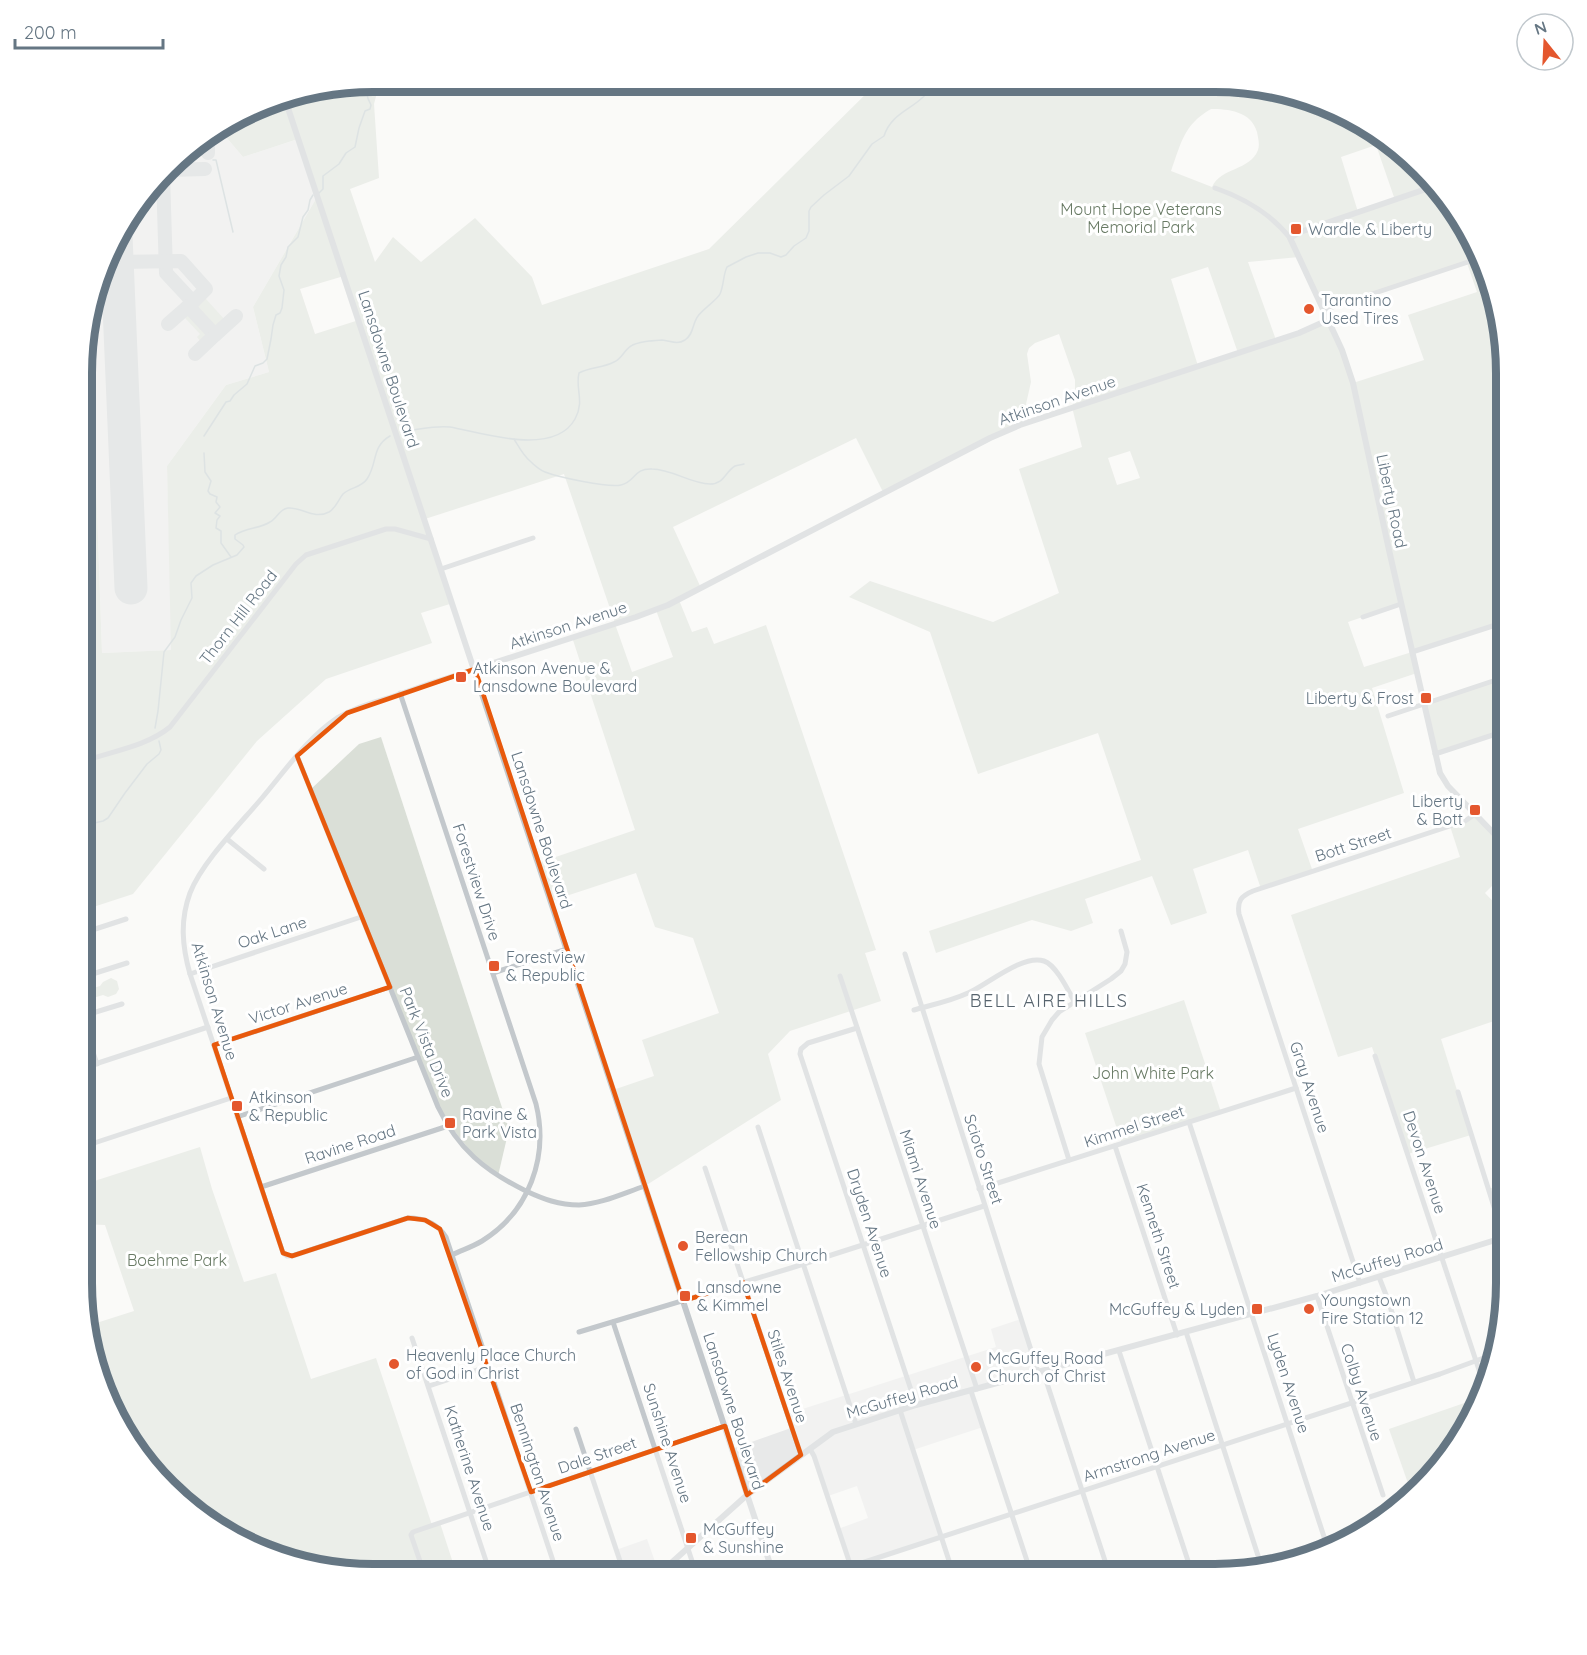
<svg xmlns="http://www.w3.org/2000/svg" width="1587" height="1655" font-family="Quicksand,sans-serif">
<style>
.built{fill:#e8e9e9}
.green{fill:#dadfd7;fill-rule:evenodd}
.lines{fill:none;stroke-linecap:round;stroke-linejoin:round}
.stream{stroke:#bbc7cb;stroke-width:1.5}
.taxiway{stroke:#ced2d4;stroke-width:14}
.runway{stroke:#ced2d4;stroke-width:33}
.minor{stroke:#c3c8cc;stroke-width:5}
.tertiary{stroke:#c3c8cc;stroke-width:6}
.marked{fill:none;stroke:#e8590c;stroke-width:4.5;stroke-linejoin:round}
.poi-dot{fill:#e4572e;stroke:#fff;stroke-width:2}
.labels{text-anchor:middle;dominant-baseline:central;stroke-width:6;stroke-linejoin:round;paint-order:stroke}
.park-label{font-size:16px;fill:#687a64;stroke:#fff}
.poi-label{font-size:16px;fill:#657683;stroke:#fff;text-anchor:start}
.street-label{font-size:16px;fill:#657683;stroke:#fff}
.neighbourhood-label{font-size:18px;letter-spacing:1.5px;fill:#57646e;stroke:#fff}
.rim{fill:none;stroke:#657683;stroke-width:8}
</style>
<rect width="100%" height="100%" fill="#fafaf8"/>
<g class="built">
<polygon points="220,130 243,157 298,139 317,197 253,307 269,372 226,385 167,466 172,650 102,653 90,307 120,227 180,153"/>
<polygon points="1021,1319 1038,1372 971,1391 983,1427 913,1450 941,1537 851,1567 838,1529 868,1518 857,1486 828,1496 810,1449 747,1495 732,1449 791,1428 787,1414 996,1347 991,1329"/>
<polygon points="647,1539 659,1573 606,1573 622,1568 616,1550"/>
</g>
<g class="green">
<path d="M 372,81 L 380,81 L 374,104 L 379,178 L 350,189 L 375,262 L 393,237 L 421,262 L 475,218 L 532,277 L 542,305 L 709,249 L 878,82 L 1252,83 L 1361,120 L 1457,210 L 1490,278 L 1505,354 L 1505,666 L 1493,626 L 1412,652 L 1417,673 L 1372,688 L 1404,793 L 1298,829 L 1313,872 L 1261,889 L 1248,850 L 1193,869 L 1207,913 L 1171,925 L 1152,876 L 1085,899 L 1093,923 L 1071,931 L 1032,920 L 936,953 L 929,931 L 1141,860 L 1098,733 L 978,774 L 930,632 L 849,597 L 870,581 L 993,622 L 1059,593 L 1019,469 L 1082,447 L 1072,407 L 1075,397 L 1075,380 L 1059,334 L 1035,343 L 1029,348 L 1027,354 L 1031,382 L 1026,404 L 1030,421 L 884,494 L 856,438 L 673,527 L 701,588 L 679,600 L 692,632 L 707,627 L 714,644 L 766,625 L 876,950 L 865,953 L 881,1001 L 790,1031 L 768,1054 L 781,1100 L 645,1186 L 613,1090 L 654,1076 L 642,1040 L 719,1013 L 693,938 L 655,927 L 636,873 L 551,901 L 538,863 L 635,830 L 572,637 L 615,623 L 564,474 L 425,519 L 453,603 L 421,613 L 432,643 L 326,679 L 257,741 L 133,894 L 84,910 L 87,316 L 90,307 L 102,653 L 171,650 L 167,466 L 226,385 L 269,372 L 253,307 L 317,197 L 298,139 L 243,157 L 220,130 L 278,97 ZM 1211,109 C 1228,109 1251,111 1257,132 C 1258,138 1260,144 1258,150 C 1250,171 1221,167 1212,187 L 1171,171 C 1181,144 1183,125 1211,109 ZM 1376,145 L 1395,200 L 1358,212 L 1341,157 ZM 1299,257 L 1324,310 L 1467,263 L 1477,292 L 1408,315 L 1424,360 L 1353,383 L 1328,320 L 1276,340 L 1248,262 ZM 1208,267 L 1238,353 L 1198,366 L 1171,279 ZM 344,276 L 359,320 L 315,334 L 300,289 ZM 1130,451 L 1140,478 L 1117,485 L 1108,458 ZM 1401,604 L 1412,652 L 1364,667 L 1348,622 ZM 656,610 L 673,657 L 632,672 L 615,624 Z"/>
<polygon points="204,299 206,299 225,320 226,322 218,329 216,329 195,306"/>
<polygon points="189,314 208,335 201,342 197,337 200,334 185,318"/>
<polygon points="1505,677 1505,731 1435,754 1424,704"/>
<polygon points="381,737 509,1129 498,1176 479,1162 444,1118 310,790 359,744"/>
<polygon points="1475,814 1505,845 1505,873 1485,893 1505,914 1505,1033 1500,1019 1441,1039 1471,1135 1408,1154 1372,1047 1338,1057 1291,915 1460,857 1450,826"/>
<polygon points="111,978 117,981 119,989 116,994 108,997 103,995 83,1001 83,991 100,986 103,982"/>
<polygon points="1184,1000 1221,1112 1122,1144 1085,1033"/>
<polygon points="200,1147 212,1189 244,1282 276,1273 311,1379 376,1358 432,1525 440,1523 454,1566 431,1573 424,1573 422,1570 410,1573 354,1573 227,1535 130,1445 97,1377 87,1326 134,1311 105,1225 82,1224 82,1185"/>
<polygon points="1505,1184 1505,1242 1488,1189"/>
<polygon points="1476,1399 1467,1428 1410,1489 1389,1429"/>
</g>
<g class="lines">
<g class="stream">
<polyline points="213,160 216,160 233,232"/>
<path d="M 319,193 L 323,189 L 323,176 L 339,164 L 346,153 L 355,147 L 359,128 L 365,111 L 370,109 L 371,105 C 367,98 365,89 369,82"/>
<path d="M 404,431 C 418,430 435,425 450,427 C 483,433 554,457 575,419 C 585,401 575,389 579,373 C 590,367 603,368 614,362 C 622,359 624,350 631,346 C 635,343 644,342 649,341 C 653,341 658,340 662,340 C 671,341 677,345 685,340 C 694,334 692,324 698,316 C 703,309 718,299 720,294 C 724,285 723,275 727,267 L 746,257 L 758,253 L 770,253 L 781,257 L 786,255 L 794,246 L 806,238 L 809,231 L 809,211 L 811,207 L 824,195 L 849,176 L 872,144 L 884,136 C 891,115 908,111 922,98 C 927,94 931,88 935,83"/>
<polyline points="204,436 226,402 230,401 234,395 247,384 255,366 263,363 267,359 271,339 273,325 276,315 280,313 282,308 284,290 279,276 281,265 286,257 288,247 298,237 303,217 308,210 310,200 313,195"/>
<path d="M 514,439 C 519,447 523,455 530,461 C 534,465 540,470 545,472 C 558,477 608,488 621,485 C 636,482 633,468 652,469 C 672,469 691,484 710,484 C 724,484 725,472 735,466 C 738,465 741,465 744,464"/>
<polyline points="204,453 205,472 211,481 208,491 210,494 217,497 216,502 220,507 215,513 220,516 217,520 216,528 221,531 221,543 231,557"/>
<path d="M 155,728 L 158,711 L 164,652 L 175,637 L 181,620 L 192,598 L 191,583 L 196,576 L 213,565 L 237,555 L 244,547 L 243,545 L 235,539 L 235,535 C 247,527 259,529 270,522 C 277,519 279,509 288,508 C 302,507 314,520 329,512 C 336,508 338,500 343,494 C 350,487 361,488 367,479 C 378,463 371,447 390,436"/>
<polyline points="84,829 90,824 103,821 108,818 125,793 147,764 159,754 161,750 159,741"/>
</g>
<g class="taxiway">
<polyline points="193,146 208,145 208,153"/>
<polyline points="182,152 182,154"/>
<polyline points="167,170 205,169"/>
<polyline points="163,175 166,273 193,302 168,324"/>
<polyline points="117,262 181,261 206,289 193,302"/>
<polyline points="188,306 215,335 195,354"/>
<polyline points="215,335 236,316"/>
</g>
<polyline class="runway" points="116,236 131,588"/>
<g class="minor">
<path d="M 1215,188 C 1244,198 1271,214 1290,238"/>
<polyline points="1324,310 1480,258"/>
<polyline points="441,569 533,538"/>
<polyline points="1363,617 1401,604"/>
<polyline points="1412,652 1505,622"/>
<path d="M 475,669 C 446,678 416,688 388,698 C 370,703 352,709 337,718 C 307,738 285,771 262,798 C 240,824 202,862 190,893 C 180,920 182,946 190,974 L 283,1253 L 287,1256 L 292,1256 L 408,1218 C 424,1218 437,1223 446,1237 L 557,1573"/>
<path d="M 400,693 L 536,1104 C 549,1157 529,1212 482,1241 C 472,1247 462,1250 452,1255"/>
<polyline points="1388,716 1505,677"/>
<polyline points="1435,754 1505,731"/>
<path d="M 297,756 L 438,1107 C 458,1149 485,1171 526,1191 C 543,1199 559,1205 579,1205 C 601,1204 624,1193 645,1186"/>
<path d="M 84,761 C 113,751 147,746 170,727 L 296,564 L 306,555 L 386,529 L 395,529 L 431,539"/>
<polyline points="227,839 264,869"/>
<polyline points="83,933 126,919"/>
<polyline points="905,954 1038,1372"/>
<polyline points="493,973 567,949"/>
<polyline points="190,974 361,917"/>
<polyline points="840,976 977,1389"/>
<polyline points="83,977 127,963"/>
<path d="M 914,1010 C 931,1005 951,1001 968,993 C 987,985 1022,954 1044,961 C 1056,965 1068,990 1074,1001"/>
<polyline points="83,1016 122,1004"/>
<polyline points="83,1023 97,1064"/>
<polyline points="857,1028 808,1043 801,1049 800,1054 916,1405"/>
<polyline points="1504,1030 1505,1033"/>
<polyline points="214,1045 390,987"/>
<polyline points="1375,1056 1482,1379"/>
<polyline points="83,1068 208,1027"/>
<polyline points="1458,1092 1505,1242"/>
<polyline points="237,1117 418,1057"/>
<polyline points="1189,1122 1328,1549"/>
<polyline points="758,1127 856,1424"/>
<polyline points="1115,1146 1177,1335"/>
<polyline points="82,1147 231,1098"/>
<polyline points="1069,1160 1039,1064 1042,1037 1052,1020 1059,1012 1111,979 1121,971 1125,964 1127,952 1121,931"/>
<polyline points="705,1168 801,1455"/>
<polyline points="261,1187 448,1126"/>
<polyline points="979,1189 1296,1088"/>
<polyline points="1379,1277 1388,1300 1414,1382"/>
<path d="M 1360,1283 L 1239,914 C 1237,901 1241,896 1253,891 L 1465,821 L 1475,814"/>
<polyline points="1317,1296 1383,1495"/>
<polyline points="613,1322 696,1573"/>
<polyline points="579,1332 791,1268 984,1206"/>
<polyline points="1186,1332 1262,1568"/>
<polyline points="412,1338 490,1573"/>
<polyline points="1119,1351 1192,1573"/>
<polyline points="1043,1371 1109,1573"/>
<polyline points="429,1386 489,1366"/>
<polyline points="971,1391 1031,1573"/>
<polyline points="900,1410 953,1573"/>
<polyline points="576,1429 624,1573"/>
<polyline points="810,1449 814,1456 853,1573"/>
<polyline points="424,1573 411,1535 413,1532 725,1426"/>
<polyline points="831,1573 1440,1374 1489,1356"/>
</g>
<g class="tertiary">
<polyline points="284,96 773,1573"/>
<polyline points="1432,187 1300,232 1290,238 1342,350 1353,383 1389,550 1440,773 1448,786 1505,845"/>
<polyline points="475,669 636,617 668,605 990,438 1020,425 1299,333 1328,320"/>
<polyline points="660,1573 747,1495 833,1432 916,1405 1317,1296 1505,1237"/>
</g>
</g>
<path d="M0 0H1587V1655H0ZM 475,669 L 683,1301 L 743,1282 L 801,1455 L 747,1495 L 725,1426 L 531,1492 L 440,1229 L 425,1220 L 408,1218 L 292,1256 L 283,1253 L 214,1045 L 390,987 L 297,756 L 347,713 Z" fill="#fafaf8" fill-opacity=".55" fill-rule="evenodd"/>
<path class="marked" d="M 475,669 L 683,1301 L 743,1282 L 801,1455 L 747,1495 L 725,1426 L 531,1492 L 440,1229 L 425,1220 L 408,1218 L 292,1256 L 283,1253 L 214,1045 L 390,987 L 297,756 L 347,713 Z"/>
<g class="poi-dot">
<rect x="1290" y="223" width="12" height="12" rx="3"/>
<circle cx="1309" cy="309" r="6"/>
<rect x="455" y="671" width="12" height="12" rx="3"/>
<rect x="1420" y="692" width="12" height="12" rx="3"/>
<rect x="1469" y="804" width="12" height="12" rx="3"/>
<rect x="488" y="960" width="12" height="12" rx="3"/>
<rect x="231" y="1100" width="12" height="12" rx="3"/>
<rect x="444" y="1117" width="12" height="12" rx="3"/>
<circle cx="683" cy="1246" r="6"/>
<rect x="679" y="1290" width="12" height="12" rx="3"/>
<rect x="1251" y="1303" width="12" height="12" rx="3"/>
<circle cx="1309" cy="1309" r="6"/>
<circle cx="394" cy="1364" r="6"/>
<circle cx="976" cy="1367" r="6"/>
<rect x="685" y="1532" width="12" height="12" rx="3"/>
</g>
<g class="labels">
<g class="park-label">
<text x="1141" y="209">Mount Hope Veterans<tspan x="1141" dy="18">Memorial Park</tspan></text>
<text x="1153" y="1073">John White Park</text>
<text x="177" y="1260">Boehme Park</text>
</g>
<g class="poi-label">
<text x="1308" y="229">Wardle &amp; Liberty</text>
<text x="1321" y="300">Tarantino<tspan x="1321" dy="18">Used Tires</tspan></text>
<text x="473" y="668">Atkinson Avenue &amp;<tspan x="473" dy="18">Lansdowne Boulevard</tspan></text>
<text x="1414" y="698" text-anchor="end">Liberty &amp; Frost</text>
<text x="1463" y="801" text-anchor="end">Liberty<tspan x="1463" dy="18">&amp; Bott</tspan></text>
<text x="506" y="957">Forestview<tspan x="506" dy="18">&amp; Republic</tspan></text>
<text x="249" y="1097">Atkinson<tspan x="249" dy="18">&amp; Republic</tspan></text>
<text x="462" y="1114">Ravine &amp;<tspan x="462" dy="18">Park Vista</tspan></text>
<text x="695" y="1237">Berean<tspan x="695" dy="18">Fellowship Church</tspan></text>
<text x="697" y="1287">Lansdowne<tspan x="697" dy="18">&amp; Kimmel</tspan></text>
<text x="1321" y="1300">Youngstown<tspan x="1321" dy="18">Fire Station 12</tspan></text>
<text x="1245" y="1309" text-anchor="end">McGuffey &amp; Lyden</text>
<text x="406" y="1355">Heavenly Place Church<tspan x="406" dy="18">of God in Christ</tspan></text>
<text x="988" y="1358">McGuffey Road<tspan x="988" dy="18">Church of Christ</tspan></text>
<text x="703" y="1529">McGuffey<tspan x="703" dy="18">&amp; Sunshine</tspan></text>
</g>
<g class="street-label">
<text transform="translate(389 369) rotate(72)">Lansdowne Boulevard</text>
<text transform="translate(1057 400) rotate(-19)">Atkinson Avenue</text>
<text transform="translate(1392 501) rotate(78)">Liberty Road</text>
<text transform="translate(238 617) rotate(-52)">Thorn Hill Road</text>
<text transform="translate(568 625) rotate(-18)">Atkinson Avenue</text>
<text transform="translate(542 830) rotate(72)">Lansdowne Boulevard</text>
<text transform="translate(1353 844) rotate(-18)">Bott Street</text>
<text transform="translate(477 882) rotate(72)">Forestview Drive</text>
<text transform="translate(272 932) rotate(-18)">Oak Lane</text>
<text transform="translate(215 1001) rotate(73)">Atkinson Avenue</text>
<text transform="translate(298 1003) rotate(-18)">Victor Avenue</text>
<text transform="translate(427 1042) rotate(68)">Park Vista Drive</text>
<text transform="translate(1310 1087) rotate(72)">Gray Avenue</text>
<text transform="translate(1134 1126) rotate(-18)">Kimmel Street</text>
<text transform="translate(350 1144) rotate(-18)">Ravine Road</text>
<text transform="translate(984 1159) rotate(72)">Scioto Street</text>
<text transform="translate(1425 1162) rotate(72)">Devon Avenue</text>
<text transform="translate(921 1179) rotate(72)">Miami Avenue</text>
<text transform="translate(870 1223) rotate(72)">Dryden Avenue</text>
<text transform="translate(1159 1236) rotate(72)">Kenneth Street</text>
<text transform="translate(1387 1260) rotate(-17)">McGuffey Road</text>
<text transform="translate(788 1376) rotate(72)">Stiles Avenue</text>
<text transform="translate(1289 1383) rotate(72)">Lyden Avenue</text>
<text transform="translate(1362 1392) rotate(72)">Colby Avenue</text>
<text transform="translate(902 1397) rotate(-16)">McGuffey Road</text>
<text transform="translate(734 1411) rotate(72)">Lansdowne Boulevard</text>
<text transform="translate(668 1443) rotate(72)">Sunshine Avenue</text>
<text transform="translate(597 1455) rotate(-19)">Dale Street</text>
<text transform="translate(1149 1455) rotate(-18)">Armstrong Avenue</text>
<text transform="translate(470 1468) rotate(72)">Katherine Avenue</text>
<text transform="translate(538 1472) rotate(72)">Bennington Avenue</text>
</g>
<g class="neighbourhood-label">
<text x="1049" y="1000">BELL AIRE HILLS</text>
</g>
</g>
<path d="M0 0H1587V1655H0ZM373 92H1215A281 281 0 0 1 1496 373V1283A281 281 0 0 1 1215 1564H373A281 281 0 0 1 92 1283V373A281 281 0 0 1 373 92Z" fill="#fff" fill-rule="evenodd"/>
<path class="rim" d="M373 92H1215A281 281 0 0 1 1496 373V1283A281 281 0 0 1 1215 1564H373A281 281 0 0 1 92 1283V373A281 281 0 0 1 373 92Z"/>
<g transform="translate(1545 42) rotate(342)"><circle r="28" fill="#ffffff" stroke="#c1c8cd" stroke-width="1.5"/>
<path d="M0-4.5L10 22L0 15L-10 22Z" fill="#e4572e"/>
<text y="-9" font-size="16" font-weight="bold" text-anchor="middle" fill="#657683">N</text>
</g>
<path d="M15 39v9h148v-9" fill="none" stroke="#657683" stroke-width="3"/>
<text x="24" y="39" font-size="18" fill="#657683" stroke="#ffffff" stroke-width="4.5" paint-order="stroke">200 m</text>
</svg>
